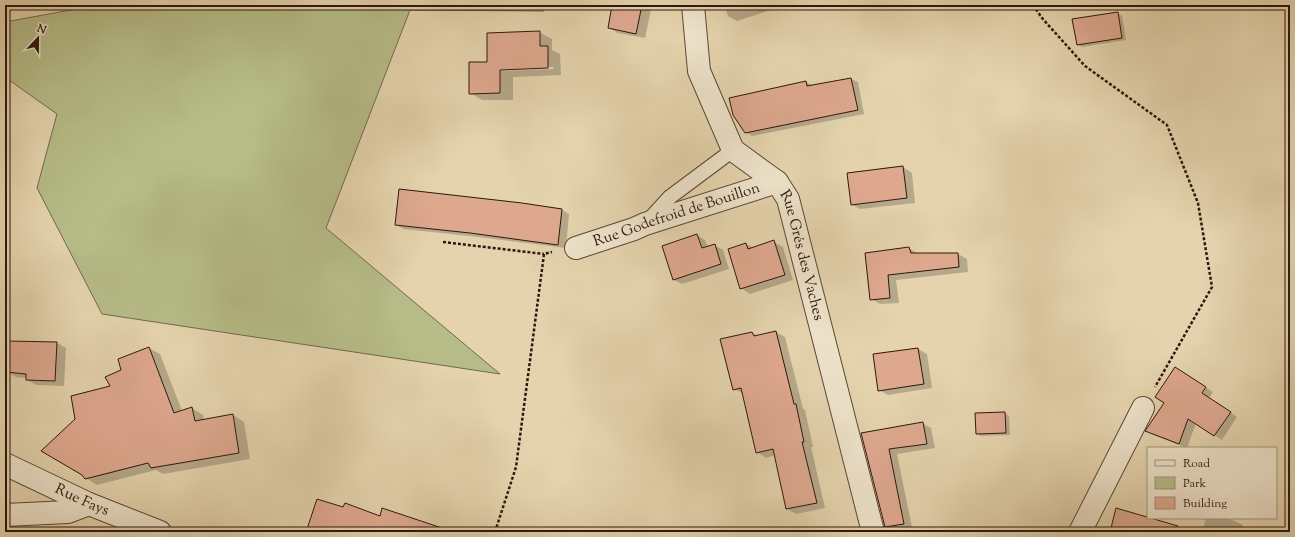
<svg xmlns="http://www.w3.org/2000/svg" width="1295" height="537" font-family="'Sorts Mill Goudy',serif">
<style>
.green{fill:#b6bc88;stroke:#716a4a}
.shadow{fill:#0003;fill-rule:evenodd}
.building{fill:#dea88f;stroke:#2c180d}
.lines{fill:none;stroke-linecap:round;stroke-linejoin:round}
.lane-casing{stroke:#5a4735;stroke-width:16}
.street-casing{stroke:#5a4735;stroke-width:24}
.path{stroke:#2c180d;stroke-width:2.5;stroke-dasharray:3 2;stroke-linecap:butt}
.lane{stroke:#ede2ca;stroke-width:14}
.street{stroke:#ede2ca;stroke-width:22}
.labels{text-anchor:middle;dominant-baseline:central;stroke-width:3;stroke-linejoin:round;paint-order:stroke}
.street-label{font-size:15px;fill:#2c180d;stroke:#ede2ca}
</style>
<rect width="100%" height="100%" fill="#e4d3ad"/>
<filter id="stains"><feTurbulence type="fractalNoise" baseFrequency=".005" numOctaves="4"/><feColorMatrix values="0 0 0 0 .2 0 0 0 0 .09 0 0 0 0 .02 0 0 0 .5 -.17"/></filter>
<radialGradient id="worn" r=".72"><stop offset=".6" stop-color="#630" stop-opacity="0"/><stop offset="1" stop-color="#630" stop-opacity=".3"/></radialGradient>
<polygon class="green" points="98,5 543,5 544,11 410,10 326,228 500,374 102,314 37,188 57,114 9,80 5,82 5,22"/>
<g class="shadow">
<polygon points="613,5 652,5 645,38 618,33 609,28"/>
<polygon points="724,5 786,5 737,21 728,16"/>
<polygon points="1117,13 1122,16 1126,40 1082,47 1078,44"/>
<path d="M 539,32 L 552,39 L 552,50 L 560,54 L 561,75 L 513,77 L 513,100 L 482,100 L 470,93 L 488,63 ZM 553,67 L 554,69 L 500,71 L 500,69 Z"/>
<polygon points="851,79 858,82 864,114 752,136 746,132 806,82 812,85"/>
<polygon points="903,167 912,173 915,203 860,209 851,204"/>
<polygon points="562,210 569,214 566,248 478,237 404,229 396,225"/>
<polygon points="697,235 705,240 708,247 714,245 723,250 729,269 682,284 674,280"/>
<polygon points="774,242 783,247 793,280 750,294 741,288 746,244 754,248"/>
<polygon points="909,248 918,254 958,254 967,259 968,272 896,280 899,303 880,304 871,299 866,253"/>
<polygon points="776,332 785,337 803,409 805,410 813,447 811,447 825,508 796,514 787,509 775,455 766,458 757,452 744,394 734,389 752,333 758,336"/>
<polygon points="57,343 66,348 64,386 36,385 27,380 27,378 16,377 7,372"/>
<polygon points="149,348 160,354 182,411 192,408 203,415 204,420 233,415 244,422 250,459 163,474 156,470 97,485 86,478 112,387 123,370"/>
<polygon points="918,349 927,354 932,388 888,395 879,390"/>
<polygon points="1183,372 1213,392 1209,398 1237,417 1222,440 1196,423 1187,448 1154,435 1147,431"/>
<polygon points="1005,413 1009,416 1010,435 981,436 977,434 976,414"/>
<polygon points="922,423 931,428 935,448 897,454 913,532 890,532 864,434"/>
<polygon points="1206,518 1225,518 1235,521 1243,525 1242,531 1246,532 1202,532"/>
</g>
<g class="building">
<polygon points="612,5 642,5 636,34 608,28"/>
<polygon points="1118,12 1122,38 1077,45 1072,19"/>
<polygon points="540,31 540,46 548,46 548,68 500,70 500,93 469,94 469,62 487,62 487,33"/>
<polygon points="851,78 858,110 745,133 733,115 729,98 806,81 807,86"/>
<polygon points="903,166 907,198 851,205 847,173"/>
<polygon points="399,189 522,203 562,209 558,245 470,233 395,225"/>
<polygon points="697,234 702,248 715,244 721,264 673,280 662,246"/>
<polygon points="774,240 785,275 740,289 728,249 746,243 748,249"/>
<polygon points="909,247 911,253 958,253 959,267 888,275 890,298 870,300 865,253"/>
<polygon points="776,331 794,404 796,404 804,442 802,442 817,503 786,509 773,449 756,453 741,388 733,390 720,339 752,332 754,336"/>
<polygon points="7,341 57,342 55,381 26,380 26,374 6,372"/>
<polygon points="149,347 174,413 192,407 195,421 233,414 239,453 151,468 148,463 85,479 82,475 41,451 75,419 71,396 110,386 105,377 121,370 118,359"/>
<polygon points="918,348 924,384 878,391 873,354"/>
<polygon points="1175,367 1206,387 1202,393 1231,412 1214,436 1188,419 1179,444 1145,431 1164,403 1155,397"/>
<polygon points="1005,412 1006,433 976,434 975,413"/>
<polygon points="923,422 927,444 889,449 904,524 885,527 861,433"/>
<polygon points="317,499 343,507 345,503 380,516 382,508 442,528 441,532 306,532"/>
<polygon points="1116,508 1178,526 1178,532 1110,532"/>
</g>
<g class="lines">
<g class="lane-casing">
<polyline id="lane" points="648,221 670,197 733,150"/>
</g>
<g class="street-casing">
<g id="street">
<path id="s1" d="M 693,5 L 699,71 L 733,150 L 777,182 L 788,199 L 873,532"/>
<path id="s2" d="M 576,248 L 634,229 L 645,224 L 777,182"/>
<path id="s3" d="M 5,464 L 89,504 L 160,532"/>
<polyline points="5,515 68,512 89,504"/>
<polyline points="1080,532 1143,408"/>
</g>
</g>
<g class="path">
<polyline points="1033,5 1042,18 1085,66 1167,125 1198,203 1212,287 1155,387"/>
<polyline points="443,242 544,254"/>
<polyline points="495,532 516,467 544,254 552,252"/>
</g>
<use href="#lane" class="lane"/>
<use href="#street" class="street"/>
</g>
<g class="labels">
<g class="street-label">
<text stroke="none"><textPath href="#s2" startOffset="106">Rue Godefroid de Bouillon</textPath></text>
<text stroke="none"><textPath href="#s1" startOffset="285">Rue Grés des Vaches</textPath></text>
<text stroke="none"><textPath href="#s3" startOffset="85">Rue Fays</textPath></text>
</g>
</g>
<rect width="1295" height="537" fill="none" stroke="#e4d3ad" stroke-width="20"/>
<rect x="6" y="6" width="1283" height="525" fill="none" stroke="#2c180d" stroke-width="2"/>
<rect x="10" y="10" width="1275" height="517" fill="none" stroke="#2c180d"/>
<rect x="1147" y="447" width="130" height="72" fill="#ede2ca" stroke="#a0917e"/>
<rect x="1155" y="460" width="20" height="6" fill="#ede2ca" stroke="#a0917e"/>
<text x="1183" y="467" font-size="12" fill="#2c180d">Road</text>
<rect x="1155" y="477" width="20" height="12" fill="#b6bc88" stroke="#a0917e"/>
<text x="1183" y="487" font-size="12" fill="#2c180d">Park</text>
<rect x="1155" y="497" width="20" height="12" fill="#dea88f" stroke="#a0917e"/>
<text x="1183" y="507" font-size="12" fill="#2c180d">Building</text>
<g transform="translate(38 38) rotate(22)" stroke="#ede2ca" stroke-width="3" paint-order="stroke">
<path d="M0-3L7 15L0 10L-7 15Z" fill="#2c180d"/>
<text y="-6" font-size="11" font-weight="bold" text-anchor="middle" fill="#2c180d">N</text>
</g>
<rect width="100%" height="100%" filter="url(#stains)"/>
<rect width="100%" height="100%" fill="url(#worn)"/>
</svg>
